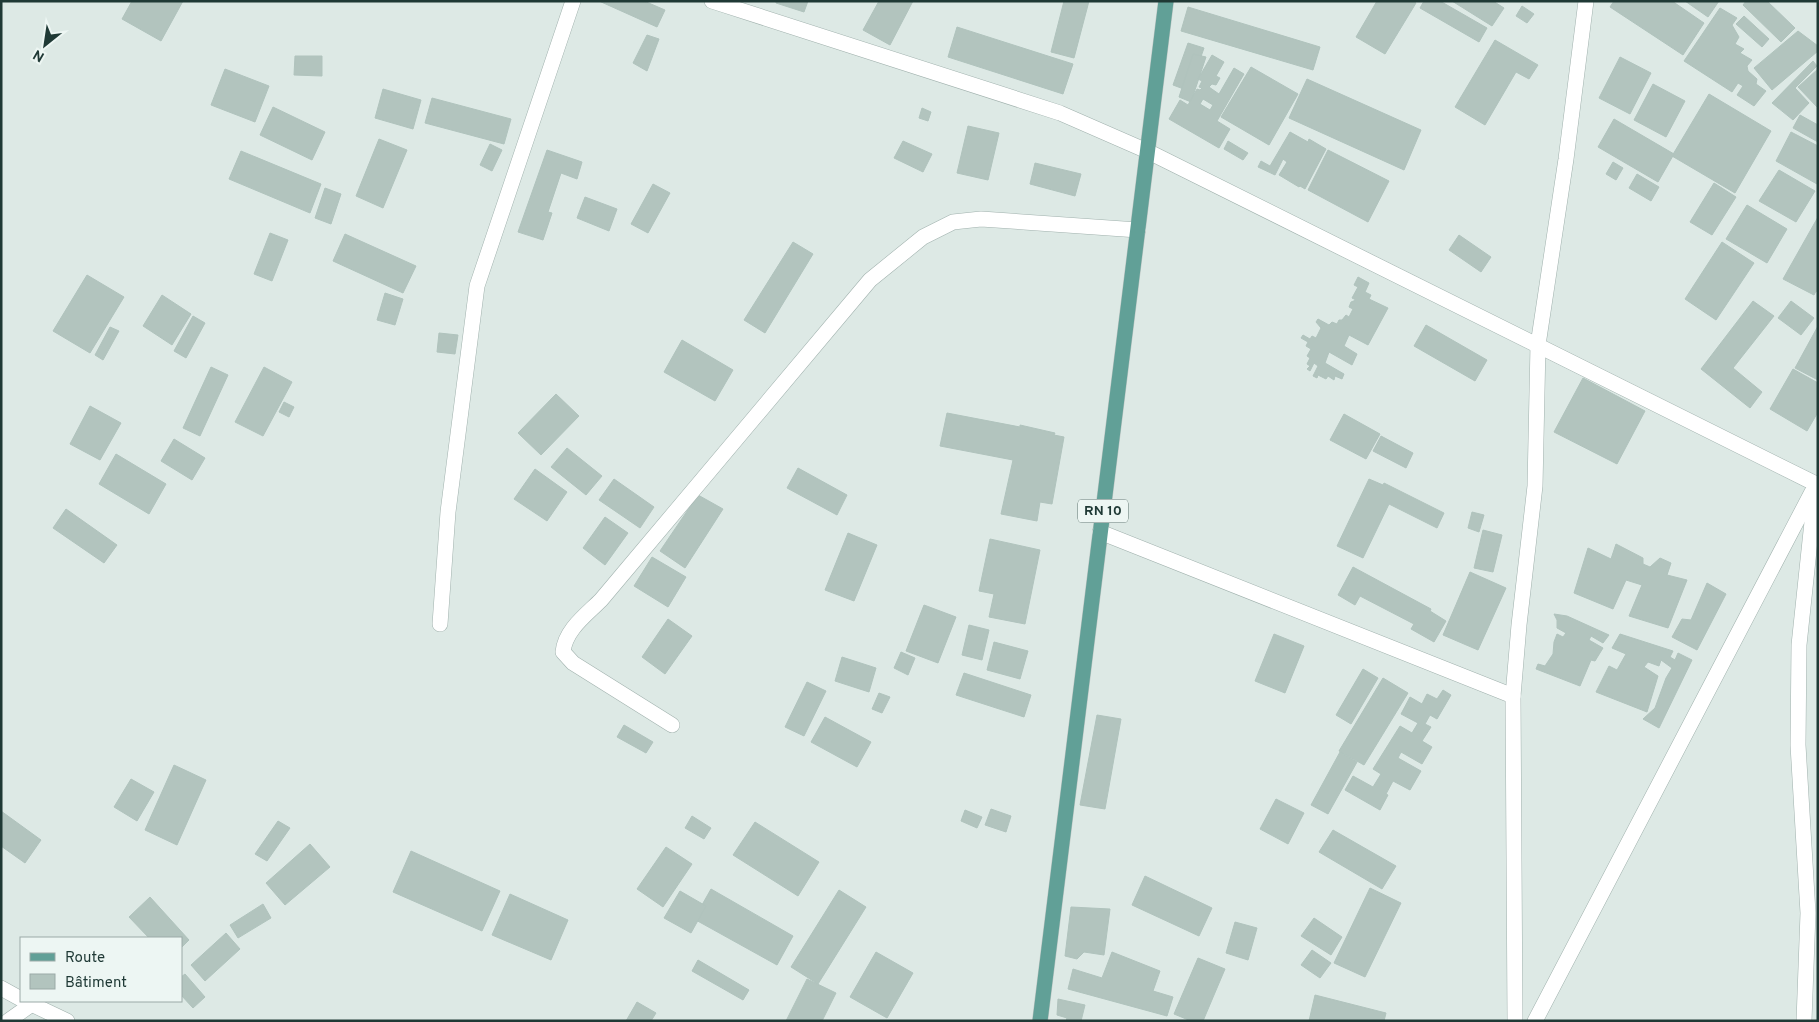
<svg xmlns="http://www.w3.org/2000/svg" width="1819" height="1022" font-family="Overpass,sans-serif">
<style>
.building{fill:#b2c4be;stroke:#b0c3bd;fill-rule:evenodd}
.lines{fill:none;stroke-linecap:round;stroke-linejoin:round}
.minor-casing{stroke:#a0b1ad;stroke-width:16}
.primary-casing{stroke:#bcc4c2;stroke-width:16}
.minor{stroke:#fff;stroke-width:15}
.primary{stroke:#61a097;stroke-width:15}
.labels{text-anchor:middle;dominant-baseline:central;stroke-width:4;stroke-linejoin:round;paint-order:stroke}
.shield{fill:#edf6f3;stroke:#5d726e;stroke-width:1}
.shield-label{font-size:14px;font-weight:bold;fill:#1f3935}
</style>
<rect width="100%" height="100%" fill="#dde9e5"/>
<g class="building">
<polygon points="132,1 183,1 161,41 122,19"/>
<polygon points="599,1 644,1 665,10 657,27"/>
<polygon points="776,1 808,1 804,12 776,3"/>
<polygon points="879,1 913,1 890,45 863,30"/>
<polygon points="1064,1 1089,1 1074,58 1051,52"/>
<polygon points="1377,1 1413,1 1416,3 1385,54 1356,37"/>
<polygon points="1424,1 1440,1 1487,28 1479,42 1420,8"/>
<polygon points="1452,1 1493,1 1504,8 1492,26"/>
<polygon points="1614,1 1672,1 1704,23 1683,55 1610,7"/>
<polygon points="1685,1 1719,1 1708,17"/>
<polygon points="1746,1 1767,1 1795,28 1781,42 1743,5"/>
<polygon points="1522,6 1534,14 1527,23 1516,16"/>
<polygon points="1188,7 1320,47 1313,70 1181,31"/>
<polygon points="1720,8 1737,18 1732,25 1739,37 1735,44 1744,49 1740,53 1752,60 1747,66 1748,71 1757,79 1756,84 1766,91 1754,106 1737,95 1743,86 1738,83 1732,92 1684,61"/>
<polygon points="1744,16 1769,39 1762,47 1736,24"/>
<polygon points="957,27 1073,64 1063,94 948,57"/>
<polygon points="1798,31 1818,46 1818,51 1772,90 1754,68"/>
<polygon points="647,35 659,39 647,71 633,63"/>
<polygon points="1495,40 1538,65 1529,79 1516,72 1485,125 1455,107"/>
<polygon points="1188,43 1204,48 1189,91 1173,85"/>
<polygon points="1193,54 1206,57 1191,102 1179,97"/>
<path d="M 1212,55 L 1224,62 L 1216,76 L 1220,78 L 1216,85 L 1212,84 L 1209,87 L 1219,94 L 1234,68 L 1244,74 L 1217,121 L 1230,129 L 1219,148 L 1169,119 L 1180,100 L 1188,105 L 1197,89 L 1200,90 L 1202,88 L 1199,87 L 1202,81 L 1198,79 ZM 1203,99 L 1213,105 L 1210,110 L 1200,104 Z"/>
<polygon points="295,56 322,56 322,76 294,75"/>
<polygon points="1620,57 1651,73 1630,114 1599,98"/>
<polygon points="1813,61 1817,66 1795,88 1809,103 1793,120 1772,103"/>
<polygon points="1251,67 1298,94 1269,145 1221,117"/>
<polygon points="225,69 269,86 255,122 211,105"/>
<polygon points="1818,69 1818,108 1798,87"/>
<polygon points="1307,79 1421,130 1404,170 1289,118"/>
<polygon points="1653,84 1685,101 1666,137 1634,120"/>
<polygon points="383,89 421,100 413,129 375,118"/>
<polygon points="1709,94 1771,131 1735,193 1672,156"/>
<polygon points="432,98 511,119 504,144 425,123"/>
<polygon points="273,107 325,132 312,160 260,135"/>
<polygon points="922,108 931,112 928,121 919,118"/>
<polygon points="1800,115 1818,125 1818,142 1793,128"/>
<polygon points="1614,119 1674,154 1658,182 1598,147"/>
<polygon points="968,126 999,133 988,180 957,173"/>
<polygon points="1290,132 1308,142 1309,139 1326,149 1305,189 1300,186 1299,187 1279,175 1287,162 1283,159 1275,175 1258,167 1261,161 1270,166"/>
<polygon points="1791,132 1818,146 1817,184 1776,161"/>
<polygon points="379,139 407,150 383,208 356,196"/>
<polygon points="903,141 932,154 923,172 894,158"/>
<polygon points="1228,141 1248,153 1243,160 1224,149"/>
<polygon points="490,144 502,150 492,171 480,165"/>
<polygon points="547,150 582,162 577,179 561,173 548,212 552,213 543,240 518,232"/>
<polygon points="1328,150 1389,181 1368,222 1308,190"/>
<polygon points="241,151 321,184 310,213 229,179"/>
<polygon points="1613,162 1623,168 1616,180 1606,174"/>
<polygon points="1035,163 1081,174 1075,196 1030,184"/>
<polygon points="1779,170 1815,191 1796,222 1759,201"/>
<polygon points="1637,174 1659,187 1651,201 1629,188"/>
<polygon points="1714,183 1736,197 1712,235 1690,222"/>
<polygon points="653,184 670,193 648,233 631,224"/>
<polygon points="325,188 341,194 331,224 315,218"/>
<polygon points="585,197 617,209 609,231 577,218"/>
<polygon points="1747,205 1787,229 1767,263 1726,239"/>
<polygon points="1818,217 1818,292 1816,291 1814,295 1783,279"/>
<polygon points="270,233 288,240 272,281 254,274"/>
<polygon points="345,234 416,266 403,293 333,261"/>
<polygon points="1459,235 1491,257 1481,272 1449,250"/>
<polygon points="793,242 813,254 765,333 744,320"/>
<polygon points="1722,242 1754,263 1716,320 1685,299"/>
<polygon points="87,275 124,297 90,353 53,331"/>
<polygon points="1358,277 1369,283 1365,292 1371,295 1369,299 1388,308 1368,345 1349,335 1344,346 1357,354 1352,365 1329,352 1325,363 1344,374 1342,379 1335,376 1334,380 1328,376 1326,379 1318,375 1317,378 1313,376 1318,366 1314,363 1310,371 1307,369 1310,366 1307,364 1310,358 1307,356 1311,349 1306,346 1308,342 1301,338 1303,335 1310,339 1312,336 1316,338 1321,328 1316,322 1318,319 1329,325 1332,322 1337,324 1339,320 1342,320 1346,315 1349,317 1353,309 1349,307 1351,302 1356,300 1352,298 1358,287 1354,285"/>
<polygon points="385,293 403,299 395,325 377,320"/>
<polygon points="162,295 191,314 172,345 143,326"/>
<polygon points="1753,301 1774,316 1733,368 1762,392 1750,408 1701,369"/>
<polygon points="1791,301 1814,318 1801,335 1778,318"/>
<polygon points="193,316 205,323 186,358 174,351"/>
<polygon points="1426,325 1487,360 1475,381 1414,346"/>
<polygon points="1818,326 1818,380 1795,368"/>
<polygon points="110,327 119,331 103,360 95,355"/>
<polygon points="439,333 458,335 455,354 437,352"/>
<polygon points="682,340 733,370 715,401 664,372"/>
<polygon points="211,367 228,375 200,436 183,428"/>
<polygon points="264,367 292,382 263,436 235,422"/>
<polygon points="1793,369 1818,383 1818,412 1807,431 1770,409"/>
<polygon points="1583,378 1645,411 1617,464 1554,432"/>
<polygon points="556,394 579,416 541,455 518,433"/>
<polygon points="284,402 294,407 289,417 279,412"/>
<polygon points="90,406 121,423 100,460 70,444"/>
<polygon points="947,413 1020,427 1020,425 1055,433 1054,435 1064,437 1052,504 1040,502 1037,521 1001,514 1013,460 940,446"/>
<polygon points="1344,414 1380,434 1366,459 1330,440"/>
<polygon points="1381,436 1413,453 1406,468 1373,451"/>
<polygon points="174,439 205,458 192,480 161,461"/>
<polygon points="567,448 602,476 586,495 551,467"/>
<polygon points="116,454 166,484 149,514 99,484"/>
<polygon points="798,468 847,495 837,515 787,488"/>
<polygon points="535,469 567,492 547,521 514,499"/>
<polygon points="614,479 654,507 640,528 599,500"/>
<polygon points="1369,479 1383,485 1384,483 1444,513 1437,528 1389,504 1363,558 1337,546"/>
<polygon points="698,495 723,509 685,568 660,551"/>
<polygon points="66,509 117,545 104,563 53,528"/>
<polygon points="1472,512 1484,515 1479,532 1468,528"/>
<polygon points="605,517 628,533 605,565 583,548"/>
<polygon points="1483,530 1502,535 1493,572 1474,568"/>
<polygon points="848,533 877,545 854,601 825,590"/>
<polygon points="990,539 1040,550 1025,624 989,617 994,594 979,591"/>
<polygon points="1616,544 1643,558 1643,564 1650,567 1660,558 1671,563 1667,575 1687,580 1668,628 1629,616 1642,585 1626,580 1613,609 1574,593 1588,548 1611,559"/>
<polygon points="652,557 686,577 668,607 634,586"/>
<polygon points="1353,567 1431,609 1430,611 1446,621 1434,642 1411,629 1414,624 1360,596 1355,605 1338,595"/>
<polygon points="1470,572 1506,588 1478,650 1443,635"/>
<polygon points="1707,583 1726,594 1697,650 1672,637 1682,619 1691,620"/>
<polygon points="924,605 956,617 938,663 906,651"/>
<polygon points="1554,614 1567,616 1609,635 1603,643 1591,636 1589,640 1603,648 1595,661 1591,660 1580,686 1536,669 1538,664 1545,666 1553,654 1554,642 1557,634 1563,637 1566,633 1557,628 1557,620"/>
<polygon points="668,619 692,636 665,674 642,657"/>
<polygon points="969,625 989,630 982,660 962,655"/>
<polygon points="1274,634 1304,646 1285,693 1255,681"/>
<polygon points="1620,634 1673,651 1670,657 1675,660 1678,653 1692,660 1659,728 1643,719 1655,708 1666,678 1672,668 1661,660 1659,666 1648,662 1644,667 1658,676 1647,712 1596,692 1609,666 1617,670 1626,654 1612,648"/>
<polygon points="994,642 1028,651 1020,679 987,670"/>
<polygon points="901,652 915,658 908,675 894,668"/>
<polygon points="842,657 876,668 869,692 835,681"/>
<polygon points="1363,669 1378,678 1351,724 1336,715"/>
<polygon points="964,673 1031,695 1024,717 956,695"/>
<polygon points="1383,678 1408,693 1364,765 1339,751"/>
<polygon points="807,682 826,691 804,736 785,727"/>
<polygon points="1443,690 1451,695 1437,719 1430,715 1425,724 1431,727 1422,741 1432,747 1422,764 1401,752 1398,758 1421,771 1410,790 1393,781 1386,794 1388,795 1380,810 1345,790 1353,776 1373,787 1381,774 1373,769 1400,726 1412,733 1418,723 1401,714 1410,697 1422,704 1427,694 1437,699"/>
<polygon points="879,693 890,697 882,713 872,709"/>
<polygon points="1097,715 1121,719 1105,809 1080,805"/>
<polygon points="825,717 871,742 857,767 811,742"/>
<polygon points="624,725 653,742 646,753 617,737"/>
<polygon points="1340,752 1357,762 1328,814 1311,805"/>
<polygon points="174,765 206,780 177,845 145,830"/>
<polygon points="131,779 154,792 137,821 114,807"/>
<polygon points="1276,799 1304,813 1288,844 1260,829"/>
<polygon points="991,809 1011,816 1006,832 985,825"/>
<polygon points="965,810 982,817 977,828 961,821"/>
<polygon points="1,811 41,840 25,863 1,846"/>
<polygon points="692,816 711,828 704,839 685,828"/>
<polygon points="278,821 290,828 267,861 255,854"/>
<polygon points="755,822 819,862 798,896 733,855"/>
<polygon points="1333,830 1396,866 1382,889 1319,852"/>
<polygon points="310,844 330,867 285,905 266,883"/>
<polygon points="666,847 692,864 663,907 637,889"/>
<polygon points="411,851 500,891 482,931 393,892"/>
<polygon points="1145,876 1212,908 1199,936 1132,905"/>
<polygon points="1370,888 1401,903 1365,977 1334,963"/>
<polygon points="711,889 793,936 777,965 694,919"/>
<polygon points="839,890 866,907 818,984 791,967"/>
<polygon points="680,891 706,906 691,933 664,918"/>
<polygon points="510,894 568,920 551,960 492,935"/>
<polygon points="150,897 189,940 181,948 181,938 149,938 129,917"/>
<polygon points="263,904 271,918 238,938 230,925"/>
<polygon points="1071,907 1110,909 1104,955 1084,952 1077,959 1065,956"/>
<polygon points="1314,918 1342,937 1331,955 1301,936"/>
<polygon points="1235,922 1257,928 1248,960 1226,953"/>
<polygon points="226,933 240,949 205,981 191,965"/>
<polygon points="1312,950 1331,963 1320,978 1301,965"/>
<polygon points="876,952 913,973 887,1018 850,997"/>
<polygon points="1112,952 1160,971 1153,991 1173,997 1167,1016 1068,989 1073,969 1102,978"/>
<polygon points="1198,958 1225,969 1203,1021 1191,1021 1174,1014"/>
<polygon points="698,960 749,990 743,1000 692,971"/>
<polygon points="185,974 205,997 193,1008 181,995 181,977"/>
<polygon points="807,979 836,993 822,1021 786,1021"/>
<polygon points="1315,995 1386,1013 1384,1021 1309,1021"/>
<polygon points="1058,999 1085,1005 1081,1021 1066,1021 1067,1018 1057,1015"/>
<polygon points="637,1002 656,1013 651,1021 626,1021"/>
</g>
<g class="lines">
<g class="minor-casing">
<g id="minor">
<polyline points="712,1 1060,113 1147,151 1816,484 1799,645 1798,745 1808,913 1804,1021"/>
<polyline points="1100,532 1513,696"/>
<polyline points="440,624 448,512 477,286 573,1"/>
<path d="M 672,725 L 573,663 L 563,652 C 565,630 586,615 601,600 L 870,280 L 923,237 L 953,222 L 981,219 L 1138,230"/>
<polyline points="1,988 21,999"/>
<polyline points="25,1001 67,1021"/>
<polyline points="8,1021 32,1004"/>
<polyline points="1515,1021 1513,696 1519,625 1535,486 1538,345 1566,159 1586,1"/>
<polyline points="1535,1021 1812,492"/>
</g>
</g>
<g class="primary-casing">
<polyline id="primary" points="1040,1021 1166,1"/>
</g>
<use href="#minor" class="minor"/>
<use href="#primary" class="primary"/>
</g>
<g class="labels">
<rect class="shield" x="1078" y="499.5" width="50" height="23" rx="4"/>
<g class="shield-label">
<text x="1103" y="511">RN 10</text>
</g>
</g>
<rect width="1819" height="1022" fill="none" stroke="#1f3935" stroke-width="5"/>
<rect x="20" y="937" width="162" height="65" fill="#edf6f3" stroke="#9baaa7"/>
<rect x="30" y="953" width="25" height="8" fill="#61a097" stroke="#9baaa7"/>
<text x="65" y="962" font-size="15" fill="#1f3935">Route</text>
<rect x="30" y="974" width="25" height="15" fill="#b2c4be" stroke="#9baaa7"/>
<text x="65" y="987" font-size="15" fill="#1f3935">Bâtiment</text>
<g transform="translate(45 45) rotate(210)" stroke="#edf6f3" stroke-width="4" paint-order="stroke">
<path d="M0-4L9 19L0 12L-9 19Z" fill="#1f3935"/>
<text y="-8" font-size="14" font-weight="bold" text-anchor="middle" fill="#1f3935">N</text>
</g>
</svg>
